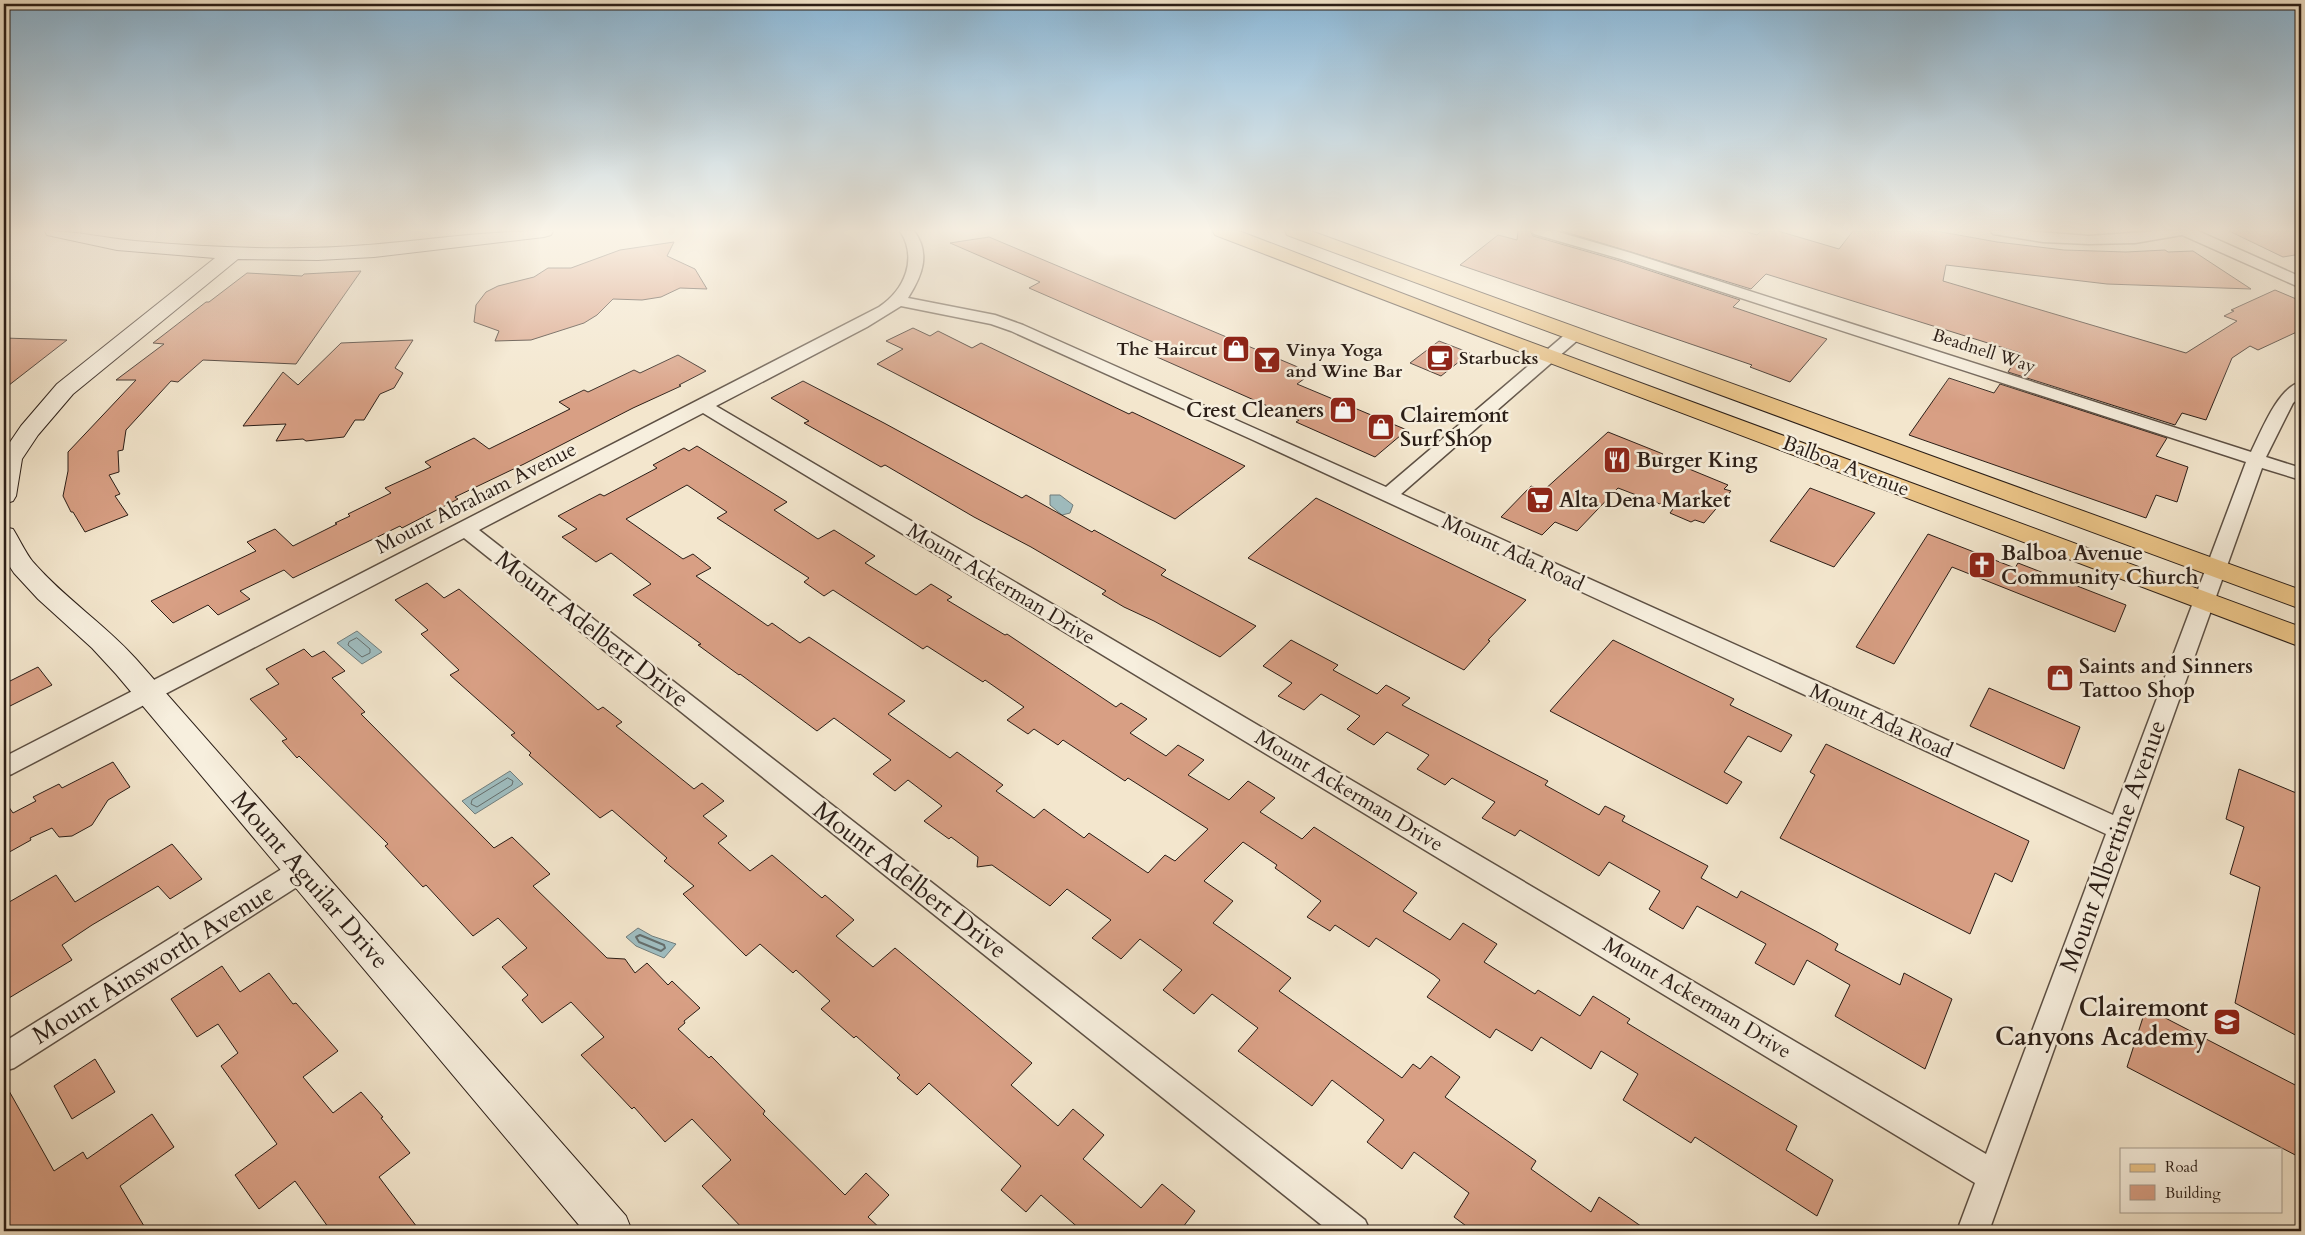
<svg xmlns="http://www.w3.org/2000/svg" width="2305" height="1235" font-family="Cardo,serif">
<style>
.water{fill:#9fbdc0;stroke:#717d7c}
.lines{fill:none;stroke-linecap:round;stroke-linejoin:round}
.shore-far1{stroke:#656e6c;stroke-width:1}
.shore{stroke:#656e6c;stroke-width:2}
.building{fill:#d89f84;stroke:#2b1e17;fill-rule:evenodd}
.street-casing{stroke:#5d5044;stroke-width:3}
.secondary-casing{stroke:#2b1e17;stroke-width:2}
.primary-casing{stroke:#2b1e17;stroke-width:2}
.street{fill:#f7efde;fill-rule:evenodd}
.secondary{fill:#f7efde;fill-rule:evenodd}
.primary{fill:#eac386;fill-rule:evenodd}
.labels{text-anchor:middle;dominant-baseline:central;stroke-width:5;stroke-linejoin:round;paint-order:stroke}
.far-poi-label{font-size:18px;font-weight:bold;fill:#2b1e17;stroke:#f7efde;text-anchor:start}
.far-street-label{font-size:18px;fill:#2b1e17;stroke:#f7efde}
.poi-label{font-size:21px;font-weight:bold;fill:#2b1e17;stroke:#f7efde;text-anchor:start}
.street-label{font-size:21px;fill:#2b1e17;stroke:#f7efde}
.near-street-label{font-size:25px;fill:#2b1e17;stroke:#f7efde}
.near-poi-label{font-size:25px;font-weight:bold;fill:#2b1e17;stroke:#f7efde;text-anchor:end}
</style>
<rect width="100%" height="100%" fill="#f3e6cd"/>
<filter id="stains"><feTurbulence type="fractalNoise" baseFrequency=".004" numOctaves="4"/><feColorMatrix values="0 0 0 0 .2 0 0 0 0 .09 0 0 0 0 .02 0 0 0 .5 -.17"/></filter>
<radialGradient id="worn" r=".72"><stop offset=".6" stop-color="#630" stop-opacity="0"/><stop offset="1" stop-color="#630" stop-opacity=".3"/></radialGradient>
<g class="water">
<polygon points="1050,495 1060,495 1073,505 1070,513 1062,515 1050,505"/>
<polygon points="357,631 382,652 362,664 337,643"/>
<polygon points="510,771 523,784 475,814 462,801"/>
<polygon points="638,928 652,936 676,944 664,958 636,946 626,937"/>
</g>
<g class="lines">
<g class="shore-far1">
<polygon points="357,638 370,649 370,653 362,657 348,645 349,642"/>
<polygon points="508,778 513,781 512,785 477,807 471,804 472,800"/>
</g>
<polygon class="shore" points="640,935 664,945 665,948 661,951 639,942 636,937"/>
</g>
<g class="building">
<polygon points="1518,231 1530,231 1533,236 1620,261 1740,300 1733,307 1827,339 1790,382 1750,367 1752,365 1460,265 1498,235 1517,240"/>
<polygon points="1562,231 1744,231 1757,235 1761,231 1778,231 1839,249 1853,231 1936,231 1997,242 2064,250 2126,252 2165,250 2168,252 2193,251 2251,289 2107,284 1946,265 1943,281 2186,353 2237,321 2224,316 2234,311 2231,310 2275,290 2301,301 2301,330 2258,350 2250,346 2232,358 2206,420 2182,413 2175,425 2008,372 2020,353 1766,274 1751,289"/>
<polygon points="2229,231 2301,231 2301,254 2283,257"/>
<polygon points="989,237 1312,373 1297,384 1407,430 1375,457 1296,422 1299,420 1157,357 1169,349 1029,288 1040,282 950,243"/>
<polygon points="674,242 667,256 695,269 707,289 680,288 661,297 642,300 613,299 597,315 584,323 531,340 495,341 499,331 474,322 476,305 486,292 498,286 534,277 548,268 571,268 620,250"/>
<polygon points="361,271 296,364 203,360 178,382 171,381 126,430 123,450 118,451 119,472 109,475 120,494 115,496 128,515 85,532 73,512 71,512 63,496 68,471 68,452 136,380 116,380 164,344 153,343 206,302 209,302 247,273 302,276 304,274"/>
<polygon points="913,328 930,336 938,331 972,348 981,343 1129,414 1132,412 1245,466 1175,519 877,364 903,349 886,341"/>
<polygon points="4,338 67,340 4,389"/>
<polygon points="413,340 395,368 403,373 394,388 380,394 364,420 355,420 344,437 306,441 303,439 276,441 286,424 243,426 283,372 298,385 341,343"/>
<polygon points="1439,341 1470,353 1441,376 1410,363"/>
<polygon points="678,355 706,371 679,385 681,386 633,408 524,464 455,497 458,499 402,528 400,526 293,578 284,570 240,591 250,599 218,615 208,605 173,623 151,601 256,551 247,542 275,529 293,546 337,524 335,523 350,516 348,514 391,493 385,488 431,467 425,462 474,438 489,449 570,409 559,402 584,390 588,392 634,370 640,373"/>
<polygon points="1949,378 1994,393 2000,384 2167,438 2156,456 2188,467 2177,502 2156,495 2146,518 1909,435"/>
<polygon points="803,381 884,423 1022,498 1026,495 1092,532 1094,530 1166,570 1161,575 1256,626 1220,657 1154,621 1124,607 1102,594 1106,591 1031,547 974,517 885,465 881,467 804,423 809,421 771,398"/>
<polygon points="1608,432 1663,454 1660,457 1728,485 1724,489 1731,491 1704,523 1695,520 1691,522 1670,513 1673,509 1618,488 1577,531 1555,522 1542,535 1501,517 1531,486 1543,491"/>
<path d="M 697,446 L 787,502 L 774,510 L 818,539 L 834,530 L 875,556 L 865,563 L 916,595 L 931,584 L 952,597 L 947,600 L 1005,635 L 1007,634 L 1116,707 L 1121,703 L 1147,719 L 1130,733 L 1166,756 L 1178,745 L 1204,760 L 1188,775 L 1229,800 L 1248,781 L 1275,798 L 1260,812 L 1302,839 L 1314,827 L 1417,893 L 1403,911 L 1450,940 L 1463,923 L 1497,944 L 1484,962 L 1535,994 L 1538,990 L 1580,1016 L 1593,996 L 1630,1019 L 1627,1023 L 1797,1126 L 1786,1150 L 1833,1180 L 1817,1216 L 1695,1137 L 1691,1143 L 1623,1100 L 1638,1074 L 1601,1051 L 1591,1069 L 1541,1037 L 1532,1051 L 1496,1029 L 1490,1038 L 1427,997 L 1440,980 L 1434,975 L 1376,938 L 1369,947 L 1335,925 L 1330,931 L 1307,917 L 1321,901 L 1275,868 L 1277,865 L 1243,842 L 1204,881 L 1233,901 L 1213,923 L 1291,978 L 1279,991 L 1402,1078 L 1413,1064 L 1420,1069 L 1431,1056 L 1460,1077 L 1445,1097 L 1536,1161 L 1531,1169 L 1591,1212 L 1599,1197 L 1648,1231 L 1473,1231 L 1454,1217 L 1469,1193 L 1414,1152 L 1402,1169 L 1367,1142 L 1384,1120 L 1332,1080 L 1312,1106 L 1238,1051 L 1258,1028 L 1212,994 L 1194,1014 L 1163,990 L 1182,970 L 1140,939 L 1121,959 L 1092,938 L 1111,920 L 1067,889 L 1050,906 L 992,865 L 977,867 L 978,857 L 951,837 L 949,839 L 924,821 L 942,806 L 908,780 L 895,791 L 873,774 L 891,760 L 834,718 L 817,731 L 740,674 L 739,675 L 698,645 L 701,644 L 633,595 L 651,584 L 611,553 L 596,562 L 562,537 L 577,529 L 558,516 L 600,494 L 604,496 L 657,468 L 653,465 L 684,448 L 689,451 ZM 687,485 L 727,512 L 717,518 L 809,578 L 804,582 L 824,596 L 833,590 L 923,649 L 927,646 L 983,682 L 985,680 L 1024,707 L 1007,720 L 1028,734 L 1034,729 L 1058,745 L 1063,740 L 1125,781 L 1128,778 L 1208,829 L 1175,861 L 1165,855 L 1148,873 L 1089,833 L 1084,838 L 1044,809 L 1034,818 L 996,791 L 1003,785 L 957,752 L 950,758 L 888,714 L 905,701 L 809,637 L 800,643 L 772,623 L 768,626 L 696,576 L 711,568 L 693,554 L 683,559 L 626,519 Z"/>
<polygon points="1810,488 1875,513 1834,567 1770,541"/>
<polygon points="1316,498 1400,539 1526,600 1488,640 1490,641 1464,670 1248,558"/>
<polygon points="1928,534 2015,568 2018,563 2126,605 2115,632 1952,567 1894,664 1856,647"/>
<polygon points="427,583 444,598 459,589 598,710 603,707 622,722 616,726 694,789 702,783 724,801 703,816 727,836 718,843 750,871 772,855 822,898 825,895 854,920 836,936 873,967 895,948 1032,1063 1011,1085 1058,1126 1073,1109 1104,1135 1083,1159 1141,1208 1162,1184 1195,1211 1180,1231 1082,1231 1041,1195 1026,1212 1001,1190 1021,1166 929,1083 917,1095 897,1078 900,1075 856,1036 854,1038 821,1009 830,1001 796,970 793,973 760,944 746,956 683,894 694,886 664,861 667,858 612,810 600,818 529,755 531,753 511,735 515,733 450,675 459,670 421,634 428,630 395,600"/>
<polygon points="1291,640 1338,665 1333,670 1377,694 1386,685 1410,698 1402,705 1548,781 1545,785 1599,815 1605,806 1625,816 1622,821 1708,866 1701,878 1737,898 1741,891 1821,934 1838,944 1835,950 1900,985 1904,973 1952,999 1925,1069 1835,1016 1850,985 1807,960 1794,985 1755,963 1766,944 1697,906 1683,929 1649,909 1660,891 1609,862 1599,876 1520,830 1515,836 1482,818 1495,802 1452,778 1445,785 1417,769 1429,755 1387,732 1374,745 1347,729 1360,716 1321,694 1304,710 1278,696 1292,683 1263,666"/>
<polygon points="1613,640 1734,699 1730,705 1792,735 1781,752 1748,736 1724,772 1742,782 1727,804 1550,711"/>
<polygon points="304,649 312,657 324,651 345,671 332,678 365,712 361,714 494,848 512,837 550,874 533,886 607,958 625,959 635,973 647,963 668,985 672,981 700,1008 684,1021 685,1023 678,1029 709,1058 711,1056 765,1111 763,1114 845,1195 866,1173 889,1195 868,1217 883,1231 745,1231 702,1186 731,1160 692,1119 665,1142 634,1107 632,1109 581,1055 604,1037 571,1002 542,1023 522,1000 528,995 502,967 527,948 498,918 473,936 426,885 423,887 385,846 388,844 299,756 297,758 282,741 287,739 250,699 279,684 266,669"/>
<polygon points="38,667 52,685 4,709 4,684"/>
<polygon points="1989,688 2080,727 2064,769 1970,726"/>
<polygon points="1826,744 2029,841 2012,882 1995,873 1970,934 1780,838 1815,775 1810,772"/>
<polygon points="113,762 130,787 108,800 92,825 72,836 59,837 52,828 30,838 31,840 4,855 4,800 13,813 36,801 33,797 59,784 62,788"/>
<polygon points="2239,769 2301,795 2301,1038 2235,1003 2260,887 2230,874 2244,827 2226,819"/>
<polygon points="172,844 202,879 170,899 158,886 92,925 62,945 72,960 4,1001 4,905 56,875 75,902"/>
<polygon points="222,966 240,992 269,973 293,1004 296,1003 338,1051 303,1077 333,1113 361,1092 383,1117 381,1118 410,1153 379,1177 420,1231 331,1231 295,1181 259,1209 235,1175 277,1144 221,1066 238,1053 218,1024 197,1037 171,999"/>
<polygon points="2146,1008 2301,1088 2301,1158 2127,1067"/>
<polygon points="95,1059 115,1092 72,1119 54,1086"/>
<polygon points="4,1082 54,1171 83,1152 87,1159 152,1114 174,1147 120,1186 147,1231 4,1231"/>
</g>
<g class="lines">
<g class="street-casing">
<g id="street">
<path d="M 900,231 L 914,231 C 931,254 922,276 908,298 L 995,315 L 1023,325 L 1386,487 L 1568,332 L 1580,332 L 1582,335 L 1580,338 L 1401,494 L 2113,815 L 2246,462 L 1621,259 L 1534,234 L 1532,231 L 1555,231 L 1631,253 L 2251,452 C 2261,432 2278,387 2301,382 L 2301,396 L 2293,403 L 2266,457 L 2301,468 L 2301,480 L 2262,468 L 1989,1231 L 1957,1231 L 1975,1183 L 703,413 L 479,530 L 1365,1220 L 1370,1231 L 1329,1231 L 464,538 L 12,774 L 4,777 L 4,757 L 879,307 C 905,290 918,258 900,231 ZM 901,306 L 991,324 L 1011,331 L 1253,440 L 2106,834 L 1986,1154 L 716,406 L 867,327 Z"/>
<polygon points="1991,231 2027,231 2089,236 2158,231 2198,231 2301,277 2301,288 2182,235 2135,243 2089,244 2043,242 1993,234"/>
<polygon points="302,859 311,862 315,870 311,878 14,1068 4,1071 4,1042 293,862"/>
</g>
</g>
<g class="secondary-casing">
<g id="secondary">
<path d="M 45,231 C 77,231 103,238 135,241 C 190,246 245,249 301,248 C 386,248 469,230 553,231 L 551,235 L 544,237 L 374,257 L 318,260 L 238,259 L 73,394 L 38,435 L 22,459 L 16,496 L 13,501 L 4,504 L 4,451 L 21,426 L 57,384 L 215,258 L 117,250 L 47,235 Z"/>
<path d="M 4,527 L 13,529 C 20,540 25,552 33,562 C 64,598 105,624 136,659 L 626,1216 L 632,1231 L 584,1231 L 116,674 L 92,648 L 38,599 L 14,573 L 4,558 Z"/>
</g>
</g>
<g class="primary-casing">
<g id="primary">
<polygon points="1213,231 1239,231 1503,332 2301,627 2301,647 1489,340 1215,235"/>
<polygon points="1285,231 1311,231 2301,590 2301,609 1287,235"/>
</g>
</g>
<use href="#street" class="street"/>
<use href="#secondary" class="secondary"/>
<use href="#primary" class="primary"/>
</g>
<linearGradient id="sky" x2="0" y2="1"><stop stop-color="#8bb8d8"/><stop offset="0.57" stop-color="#faf4e8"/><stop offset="1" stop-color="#faf4e8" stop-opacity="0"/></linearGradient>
<rect width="2305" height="404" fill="url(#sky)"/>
<defs>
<g id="shop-square" transform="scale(1.4375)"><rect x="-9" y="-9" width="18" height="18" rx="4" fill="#8f2418" stroke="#f7efde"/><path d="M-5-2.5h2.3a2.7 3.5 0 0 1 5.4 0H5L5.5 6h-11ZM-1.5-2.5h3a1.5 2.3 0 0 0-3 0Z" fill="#fff"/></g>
<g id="cafe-square" transform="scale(1.4375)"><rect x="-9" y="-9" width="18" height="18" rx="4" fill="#8f2418" stroke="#f7efde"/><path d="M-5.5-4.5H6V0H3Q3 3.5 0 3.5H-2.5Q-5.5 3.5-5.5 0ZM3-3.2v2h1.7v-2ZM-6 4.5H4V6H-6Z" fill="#fff"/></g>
<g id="bar-square" transform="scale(1.4375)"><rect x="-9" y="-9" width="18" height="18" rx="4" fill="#8f2418" stroke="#f7efde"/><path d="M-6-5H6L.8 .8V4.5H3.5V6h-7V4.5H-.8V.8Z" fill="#fff"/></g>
<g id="restaurant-square" transform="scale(1.4375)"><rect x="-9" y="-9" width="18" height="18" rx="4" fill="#8f2418" stroke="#f7efde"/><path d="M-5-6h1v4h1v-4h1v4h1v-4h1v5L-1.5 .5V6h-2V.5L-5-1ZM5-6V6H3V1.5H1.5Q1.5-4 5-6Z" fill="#fff"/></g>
<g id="supermarket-square" transform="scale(1.4375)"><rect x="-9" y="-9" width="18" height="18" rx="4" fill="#8f2418" stroke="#f7efde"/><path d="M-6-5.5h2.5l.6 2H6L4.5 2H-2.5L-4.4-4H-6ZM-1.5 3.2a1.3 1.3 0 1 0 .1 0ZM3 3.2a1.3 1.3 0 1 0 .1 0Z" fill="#fff"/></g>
<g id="church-square" transform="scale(1.4375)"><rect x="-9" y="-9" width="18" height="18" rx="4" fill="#8f2418" stroke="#f7efde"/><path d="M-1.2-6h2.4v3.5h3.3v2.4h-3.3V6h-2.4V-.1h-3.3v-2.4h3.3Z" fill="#fff"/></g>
<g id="school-square" transform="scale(1.4375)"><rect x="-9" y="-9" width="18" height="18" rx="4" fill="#8f2418" stroke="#f7efde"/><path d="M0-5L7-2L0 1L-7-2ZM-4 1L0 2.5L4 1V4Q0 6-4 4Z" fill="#fff"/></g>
</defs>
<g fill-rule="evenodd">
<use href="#shop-square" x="1236" y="349"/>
<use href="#cafe-square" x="1440" y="358"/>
<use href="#bar-square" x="1267" y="360"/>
<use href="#shop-square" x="1343" y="410"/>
<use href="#shop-square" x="1381" y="427"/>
<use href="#restaurant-square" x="1617" y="460"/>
<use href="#supermarket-square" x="1540" y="500"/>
<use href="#church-square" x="1982" y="565"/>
<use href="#shop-square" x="2060" y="678"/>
<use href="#school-square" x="2227" y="1022"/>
</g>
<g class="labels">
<g class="far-poi-label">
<text x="1217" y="349" text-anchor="end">The Haircut</text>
<text x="1286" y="350">Vinya Yoga<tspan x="1286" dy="21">and Wine Bar</tspan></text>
<text x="1459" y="358">Starbucks</text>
</g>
<g class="far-street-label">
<text transform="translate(1984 351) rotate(18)">Beadnell Way</text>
</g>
<g class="poi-label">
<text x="1324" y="410" text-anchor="end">Crest Cleaners</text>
<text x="1400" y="415">Clairemont<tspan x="1400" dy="24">Surf Shop</tspan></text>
<text x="1636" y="460">Burger King</text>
<text x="1559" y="500">Alta Dena Market</text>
<text x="2001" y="553">Balboa Avenue<tspan x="2001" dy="24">Community Church</tspan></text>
<text x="2079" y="666">Saints and Sinners<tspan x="2079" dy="24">Tattoo Shop</tspan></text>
</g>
<g class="street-label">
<text transform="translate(1846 466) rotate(21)">Balboa Avenue</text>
<text transform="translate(476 498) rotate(-27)">Mount Abraham Avenue</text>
<text transform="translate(1513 553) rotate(25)">Mount Ada Road</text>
<text transform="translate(1001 584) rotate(31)">Mount Ackerman Drive</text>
<text transform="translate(1881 721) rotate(24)">Mount Ada Road</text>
<text transform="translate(1349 791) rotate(31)">Mount Ackerman Drive</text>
<text transform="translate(1697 998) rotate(31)">Mount Ackerman Drive</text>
</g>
<g class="near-street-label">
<text transform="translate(592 629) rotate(38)">Mount Adelbert Drive</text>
<text transform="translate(2113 846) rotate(-70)">Mount Albertine Avenue</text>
<text transform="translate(310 880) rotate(49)">Mount Aguilar Drive</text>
<text transform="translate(910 880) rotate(38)">Mount Adelbert Drive</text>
<text transform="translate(153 964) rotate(-32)">Mount Ainsworth Avenue</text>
</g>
<g class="near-poi-label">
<text x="2208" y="1008">Clairemont<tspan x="2208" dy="29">Canyons Academy</tspan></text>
</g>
</g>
<rect width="2305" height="1235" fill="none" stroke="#f3e6cd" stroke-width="20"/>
<rect x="5" y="5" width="2295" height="1225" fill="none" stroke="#2b1e17" stroke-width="2.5"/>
<rect x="10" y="10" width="2285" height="1215" fill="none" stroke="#2b1e17"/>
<rect x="2120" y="1148" width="162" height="65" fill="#f7efde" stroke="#a59b8e"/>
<rect x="2130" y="1164" width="25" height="8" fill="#eac386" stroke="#a59b8e"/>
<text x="2165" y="1172" font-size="15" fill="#2b1e17">Road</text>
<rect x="2130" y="1185" width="25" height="15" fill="#d89f84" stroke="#a59b8e"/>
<text x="2165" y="1198" font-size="15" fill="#2b1e17">Building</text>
<rect width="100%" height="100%" filter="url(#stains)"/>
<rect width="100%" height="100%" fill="url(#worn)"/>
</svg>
